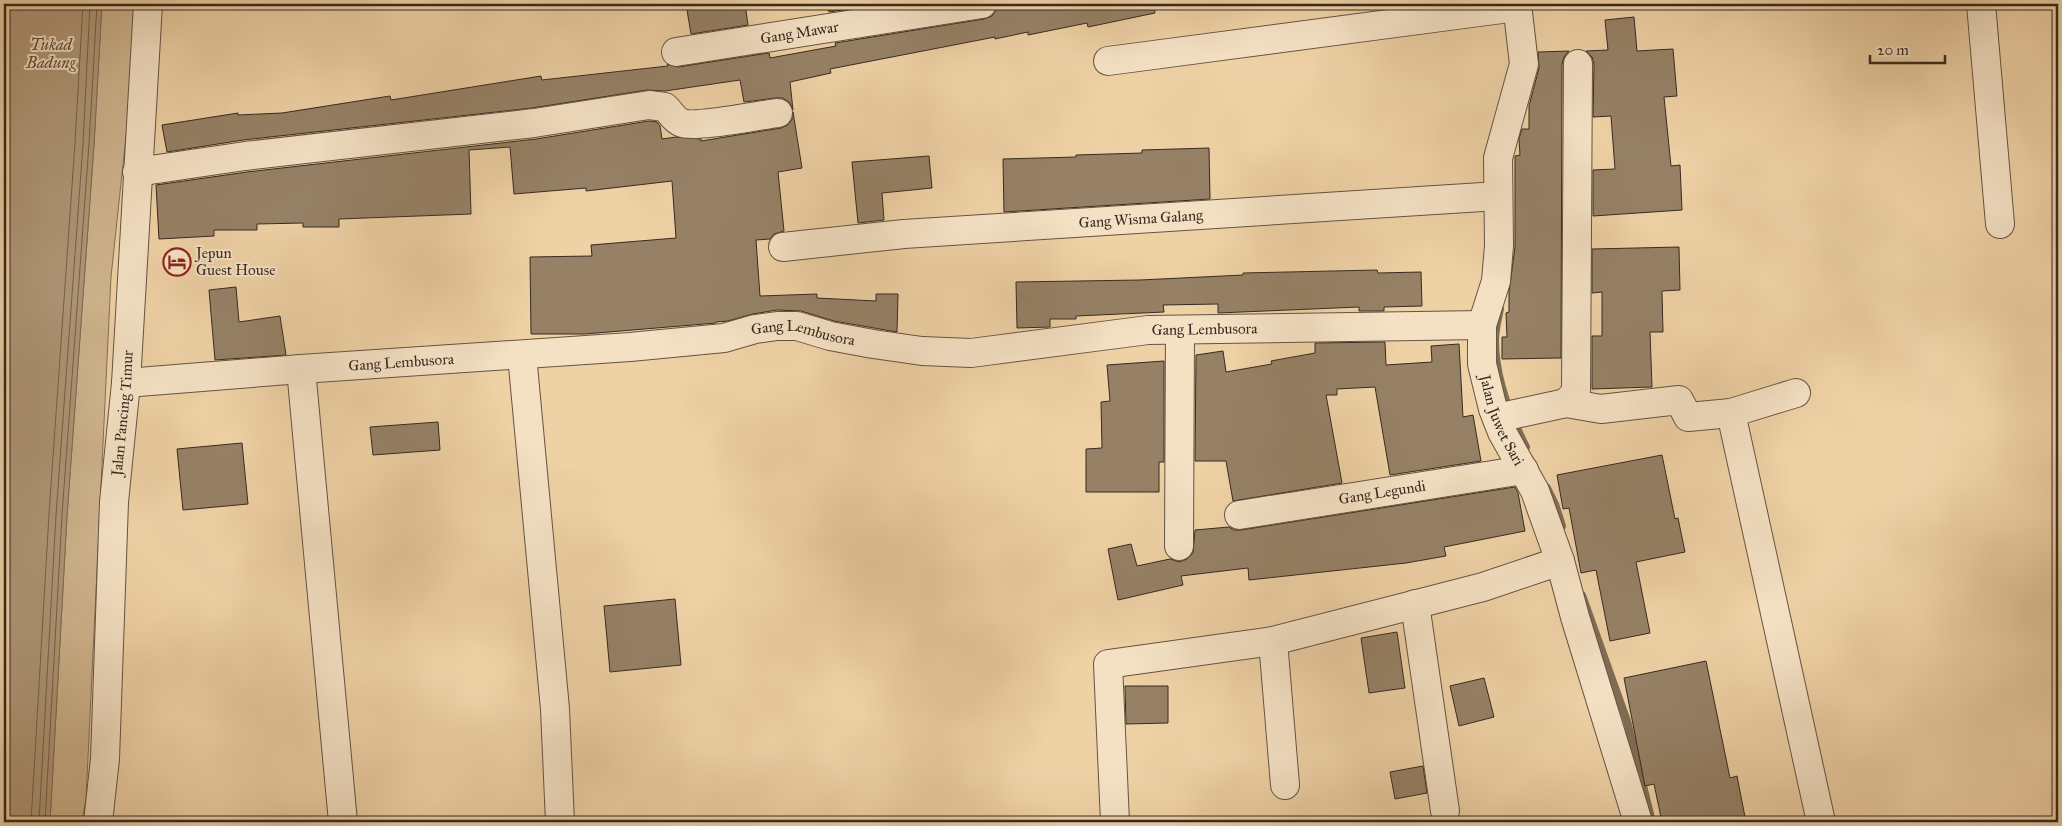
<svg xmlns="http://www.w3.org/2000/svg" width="2062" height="826" font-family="'IM FELL Great Primer',serif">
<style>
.green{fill:#cfb58f;stroke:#837058}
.water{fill:#b09878;stroke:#806c55}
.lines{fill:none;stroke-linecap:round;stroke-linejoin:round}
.shore{stroke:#74614c;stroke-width:1}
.stream{stroke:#806c55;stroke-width:8}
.building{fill:#968166;stroke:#372a21}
.street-casing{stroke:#655442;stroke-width:30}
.street{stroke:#f4e1c4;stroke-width:28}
.labels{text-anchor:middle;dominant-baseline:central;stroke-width:4;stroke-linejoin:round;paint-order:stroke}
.street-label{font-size:15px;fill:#372a21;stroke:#f4e1c4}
.poi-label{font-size:15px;fill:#372a21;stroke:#f4e1c4;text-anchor:start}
.water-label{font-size:16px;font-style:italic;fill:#5b4b3b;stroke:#f4e1c4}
</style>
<rect width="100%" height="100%" fill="#eed1a5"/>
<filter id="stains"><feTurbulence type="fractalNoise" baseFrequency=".004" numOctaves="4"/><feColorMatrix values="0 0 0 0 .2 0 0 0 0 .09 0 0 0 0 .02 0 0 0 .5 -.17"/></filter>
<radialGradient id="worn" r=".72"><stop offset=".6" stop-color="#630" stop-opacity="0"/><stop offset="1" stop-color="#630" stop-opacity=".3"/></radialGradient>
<polygon class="green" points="102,4 136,4 132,80 111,277 86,799 82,822 50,822 67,516 94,145"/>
<polygon class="water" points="6,4 102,4 94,145 67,516 50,822 4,822 4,28"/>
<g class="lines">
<g class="shore">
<polyline points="31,822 49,514 75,143 83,4"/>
<polyline points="39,822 56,515 83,144 90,4"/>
<polyline points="45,822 62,515 89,144 97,4"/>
</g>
<g class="stream">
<path d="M 1500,309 C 1498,319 1495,330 1495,340 C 1495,378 1509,414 1526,447"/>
<polyline points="1547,488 1555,504 1562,526"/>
<polyline points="1582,595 1627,721 1652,822"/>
</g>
</g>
<g class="building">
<polygon points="686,4 745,4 748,25 691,34"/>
<polygon points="827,4 877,4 877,5 829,12"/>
<polygon points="1018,4 1154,4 1155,13 1088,27 1087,23 1028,35 1028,32 995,39 995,37 830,69 831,73 790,82 793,110 790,103 783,98 776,98 744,102 740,80 665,91 647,90 532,108 243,140 167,152 162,125 238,113 238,115 282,113 390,96 391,100 541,76 542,80 668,66 667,64 678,67 769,53 770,58 836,46 835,43 984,19 992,16 997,8"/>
<polygon points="1634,17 1637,51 1673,49 1677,96 1664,97 1671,166 1680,165 1682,210 1593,216 1593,170 1615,169 1611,116 1593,117 1594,64 1592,57 1586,51 1608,50 1605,20"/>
<polygon points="1569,51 1564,57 1562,64 1561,358 1502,359 1502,337 1507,337 1506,313 1509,312 1509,292 1515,247 1515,156 1520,155 1519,139 1522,129 1529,129 1529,106 1539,68 1538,52"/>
<polygon points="793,112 802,168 778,172 784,231 774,234 770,239 756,240 760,296 817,294 817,298 876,301 876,294 898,294 897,332 834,321 801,311 777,310 753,314 728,321 716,322 716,323 585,334 531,334 530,257 592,256 591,245 676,238 672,181 586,191 586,188 514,194 510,147 469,150 471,214 339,219 339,227 303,227 303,223 257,224 257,230 214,230 214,236 159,239 156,185 247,172 536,139 649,121 657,122 660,126 662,139 676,137 701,139 701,141 781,128 788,125 793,118"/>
<polygon points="1209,148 1210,199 1004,212 1003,159 1076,157 1076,155 1142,153 1142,150"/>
<polygon points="929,156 932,188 882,193 884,220 858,223 852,162"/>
<polygon points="1679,247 1680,290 1662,291 1663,332 1650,332 1652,387 1592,389 1592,336 1602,336 1602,292 1592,293 1592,249"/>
<polygon points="1377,270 1378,273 1421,272 1422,306 1384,307 1384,311 1359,311 1359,307 1218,313 1218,304 1163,305 1164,312 1076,316 1076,319 1050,319 1050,327 1017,328 1016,282 1140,280 1243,275 1243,273"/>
<polygon points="236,287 239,322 280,316 286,355 215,360 209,290"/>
<polygon points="1385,342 1386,365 1432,362 1431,346 1459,344 1463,417 1473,415 1481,461 1390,475 1375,387 1337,389 1337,395 1326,395 1342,483 1233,501 1226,461 1195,461 1196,355 1223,351 1226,372 1272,364 1271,361 1315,353 1315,343"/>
<polygon points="1164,361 1164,462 1159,462 1159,492 1086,492 1086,449 1102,448 1101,402 1110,401 1107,365"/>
<polygon points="438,422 440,450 373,455 370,427"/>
<polygon points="242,443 248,504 183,510 177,449"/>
<polygon points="1662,455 1675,519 1678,518 1685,552 1636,562 1650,633 1610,641 1596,570 1581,573 1569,508 1563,509 1557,475"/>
<polygon points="1515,487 1518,493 1525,531 1444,547 1446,556 1406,563 1249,580 1248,568 1181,576 1183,585 1118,600 1108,549 1131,544 1137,566 1170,559 1179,562 1187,559 1193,553 1195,530 1229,527 1234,530 1241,530"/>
<polygon points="675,599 681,665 610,672 604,606"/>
<polygon points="1397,632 1405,688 1369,693 1361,638"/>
<polygon points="1706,661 1730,778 1737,776 1746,822 1662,822 1654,784 1645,786 1624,678"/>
<polygon points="1484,678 1494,717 1459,726 1450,686"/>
<polygon points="1125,686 1168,686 1168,723 1126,724"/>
<polygon points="1423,766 1427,793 1395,799 1390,772"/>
</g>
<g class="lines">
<g class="street-casing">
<g id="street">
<path id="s1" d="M 1517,4 L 1524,64 L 1498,158 L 1499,246 L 1496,281 L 1482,325 L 1482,364 L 1493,409 L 1502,432 L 1535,491 L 1560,561 L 1575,617 L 1638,822"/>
<polyline points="1981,4 2000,224"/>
<path id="s2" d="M 676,52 L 982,4"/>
<polyline points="1108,61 1517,7"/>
<path d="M 137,172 L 245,156 L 534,123 L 649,105 L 665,107 C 671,113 674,120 682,123 C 695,128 760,115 778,113"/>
<path id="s3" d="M 783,247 L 904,234 L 1498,196"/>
<polyline points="522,355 555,709 560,822"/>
<polyline points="301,369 343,822"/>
<path id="s4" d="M 126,383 L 301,369 L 630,347 L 724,338 L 755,329 L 777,326 L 797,326 L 830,336 L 873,344 L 922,351 L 971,353 L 1148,330 L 1482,325"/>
<polyline points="1566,403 1601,409 1679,400 1688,417 1731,413 1796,393"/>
<polyline points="1731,413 1821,822"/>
<polyline points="1497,418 1566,403 1576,392 1578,64"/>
<path id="s5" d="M 1239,515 L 1524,470"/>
<polyline points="1179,546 1180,330"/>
<polyline points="1415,604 1445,811"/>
<polyline points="1273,641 1285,785"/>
<path id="s6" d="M 98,822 L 105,759 L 114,502 L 126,383 L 148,4"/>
<polyline points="1115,822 1108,664 1273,641 1483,587 1560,561"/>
</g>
</g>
<use href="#street" class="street"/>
</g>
<defs>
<g id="hotel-ring" transform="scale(1.4375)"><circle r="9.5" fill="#f4e1c4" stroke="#8f2418" stroke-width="1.5"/><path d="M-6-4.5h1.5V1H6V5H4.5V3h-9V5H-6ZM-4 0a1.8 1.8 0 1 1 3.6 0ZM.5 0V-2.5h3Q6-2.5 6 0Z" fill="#8f2418"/></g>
</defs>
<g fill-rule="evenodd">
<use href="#hotel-ring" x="177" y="262"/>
</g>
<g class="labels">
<g class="street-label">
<text stroke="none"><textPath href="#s2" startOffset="125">Gang Mawar</textPath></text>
<text stroke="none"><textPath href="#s3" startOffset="359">Gang Wisma Galang</textPath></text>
<text stroke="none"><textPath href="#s4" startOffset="1086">Gang Lembusora</textPath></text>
<text stroke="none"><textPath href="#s4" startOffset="681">Gang Lembusora</textPath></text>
<text stroke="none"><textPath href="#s4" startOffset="276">Gang Lembusora</textPath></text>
<text stroke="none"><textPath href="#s6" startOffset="410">Jalan Pancing Timur</textPath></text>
<text stroke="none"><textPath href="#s1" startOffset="426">Jalan Juwet Sari</textPath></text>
<text stroke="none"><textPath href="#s5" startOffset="145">Gang Legundi</textPath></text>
</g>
<g class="poi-label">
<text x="196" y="253">Jepun<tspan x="196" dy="17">Guest House</tspan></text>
</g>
<g class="water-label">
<text x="51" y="44">Tukad<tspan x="51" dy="18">Badung</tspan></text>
</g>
</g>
<rect width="2062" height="826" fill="none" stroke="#eed1a5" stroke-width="20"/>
<rect x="5" y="5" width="2052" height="816" fill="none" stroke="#372a21" stroke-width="2.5"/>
<rect x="10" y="10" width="2042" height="806" fill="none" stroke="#372a21"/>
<path d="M1870 55v8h75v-8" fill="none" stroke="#372a21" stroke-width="2.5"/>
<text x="1877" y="55" font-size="15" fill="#372a21" stroke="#f4e1c4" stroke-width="4" paint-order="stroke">20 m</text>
<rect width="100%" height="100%" filter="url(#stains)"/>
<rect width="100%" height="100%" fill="url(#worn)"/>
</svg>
